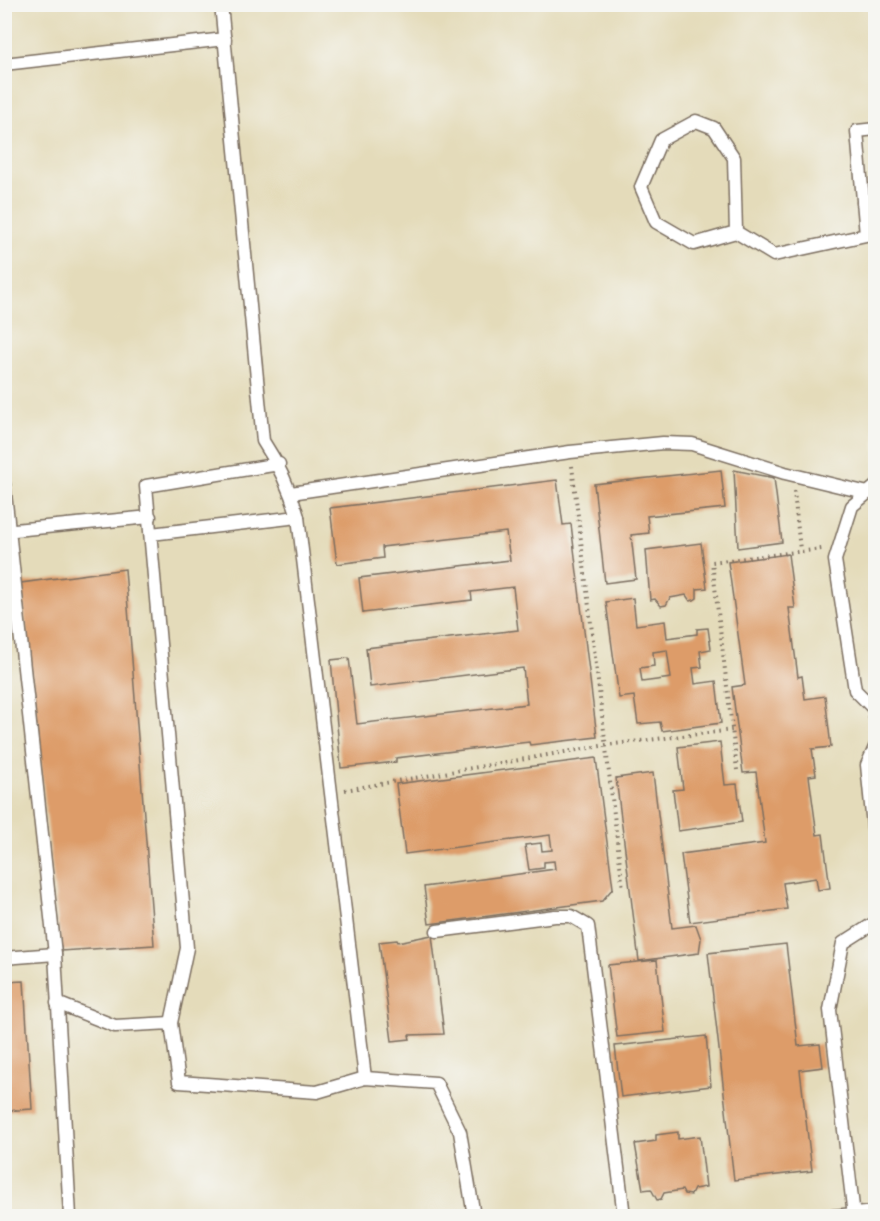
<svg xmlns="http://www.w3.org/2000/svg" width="880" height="1221" font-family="Caveat,sans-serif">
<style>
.built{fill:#e4dbba}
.building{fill:#dd9c69;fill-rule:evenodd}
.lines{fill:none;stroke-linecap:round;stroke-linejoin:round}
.service-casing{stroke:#7b6e60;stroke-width:15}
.path{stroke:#7b6e60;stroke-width:4;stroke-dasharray:1.5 4.5;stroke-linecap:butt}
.service{stroke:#fff;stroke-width:12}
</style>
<rect width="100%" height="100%" fill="#f6f6f2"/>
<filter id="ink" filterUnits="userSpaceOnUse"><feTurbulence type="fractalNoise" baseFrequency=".0167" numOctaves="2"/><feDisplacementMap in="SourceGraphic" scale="12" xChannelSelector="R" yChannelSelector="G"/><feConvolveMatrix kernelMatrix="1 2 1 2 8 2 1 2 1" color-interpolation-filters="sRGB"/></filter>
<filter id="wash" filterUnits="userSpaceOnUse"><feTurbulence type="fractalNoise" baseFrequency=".008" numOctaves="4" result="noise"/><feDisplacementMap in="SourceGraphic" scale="24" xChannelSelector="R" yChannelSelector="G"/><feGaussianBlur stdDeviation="1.35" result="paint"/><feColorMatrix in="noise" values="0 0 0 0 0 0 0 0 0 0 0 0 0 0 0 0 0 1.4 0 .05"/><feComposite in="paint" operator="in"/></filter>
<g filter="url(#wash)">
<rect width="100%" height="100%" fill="#f3ebdb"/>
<rect class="built" x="5" y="5" width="870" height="1211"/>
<g id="blocks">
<g class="building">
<polygon points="721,470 725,508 647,516 649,533 631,535 636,579 605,583 594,484"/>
<polygon points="734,470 774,478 782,542 738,548"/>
<polygon points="557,480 563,525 571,524 597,737 530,745 529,742 396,758 396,762 341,768 331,660 349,658 357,724 527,704 523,668 370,687 366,648 518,630 513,587 471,592 472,600 363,613 359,578 510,560 506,532 382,547 383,558 337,564 330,508"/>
<polygon points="701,543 707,588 697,589 697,598 694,600 690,601 686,595 670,598 666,605 661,606 655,599 650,600 646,550"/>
<polygon points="788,554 795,608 789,608 798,677 802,676 805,699 825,696 831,747 812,749 816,775 809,776 817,835 823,834 830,888 818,890 816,878 783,883 787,909 690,922 681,854 765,843 756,772 743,773 732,687 745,685 728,562"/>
<polygon points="125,569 154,945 61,951 21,583"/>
<path d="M 633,598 L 636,625 L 665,621 L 667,638 L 697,634 L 697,629 L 708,628 L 711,649 L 700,651 L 702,667 L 693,668 L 695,684 L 716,681 L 721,723 L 662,731 L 660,722 L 638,724 L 634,696 L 619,698 L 606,602 ZM 667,650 L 671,678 L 642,682 L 640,668 L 654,666 L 653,652 Z"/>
<polygon points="720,742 725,785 737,784 742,822 678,831 673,790 683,789 678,747"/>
<polygon points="596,758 613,888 602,901 429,924 424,887 555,869 554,861 544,862 544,868 529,870 525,845 541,843 542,851 552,850 550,835 405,854 396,784"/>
<polygon points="653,773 672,928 696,925 701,939 699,953 639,961 616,778"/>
<polygon points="432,935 444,1034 409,1035 410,1039 392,1041 379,942 397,940 398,942"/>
<polygon points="786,944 798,1046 820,1044 823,1067 800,1070 812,1171 734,1180 708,953"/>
<polygon points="657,960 665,1032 617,1037 608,965"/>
<polygon points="24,981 32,1109 4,1111 4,982"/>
<polygon points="706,1036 711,1086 621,1097 615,1046"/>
<polygon points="678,1132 678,1139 700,1136 706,1187 694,1189 691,1195 684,1194 682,1190 664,1193 661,1199 657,1200 651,1189 643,1190 635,1144 656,1141 656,1135"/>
</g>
</g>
</g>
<g filter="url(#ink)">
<use href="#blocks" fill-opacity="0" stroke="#7b6e60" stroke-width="1.5"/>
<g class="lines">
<g class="service-casing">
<g id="service">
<path d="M 221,4 L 263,441 C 279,465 290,489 298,517 L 365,1078"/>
<polyline points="4,64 225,39"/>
<polyline points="863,203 876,199"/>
<polyline points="736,232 734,158 714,128 696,121 661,140 641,187 656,222 694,244 736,232 774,255 866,235 857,131 876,129"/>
<polyline points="4,484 55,954 70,1216"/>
<polyline points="876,486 852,506 835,560 855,690 874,709 876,724"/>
<polyline points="291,493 570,452 663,443 692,444 785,473 868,493"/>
<polyline points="4,531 150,517"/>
<polyline points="151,534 298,517"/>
<polyline points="876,745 867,765 876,856"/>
<polyline points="437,931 555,916 571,916 588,926 624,1216"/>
<polyline points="4,958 55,954"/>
<polyline points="57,1003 115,1026 171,1023 179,1082 317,1092 365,1078 436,1083 460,1132 474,1216"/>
<polyline points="171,1023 187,948 146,486 279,464"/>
<polyline points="833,1216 876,1212"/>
<polyline points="854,1216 830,1010 843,943 876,922"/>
</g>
</g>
<g class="path">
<polyline points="572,466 623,889"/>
<polyline points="794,491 800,550"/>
<polyline points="737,770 712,562 822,549"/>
<polyline points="345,790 606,745 733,730"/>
</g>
<use href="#service" class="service"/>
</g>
</g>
<rect width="880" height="1221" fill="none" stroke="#f6f6f2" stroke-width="24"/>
</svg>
